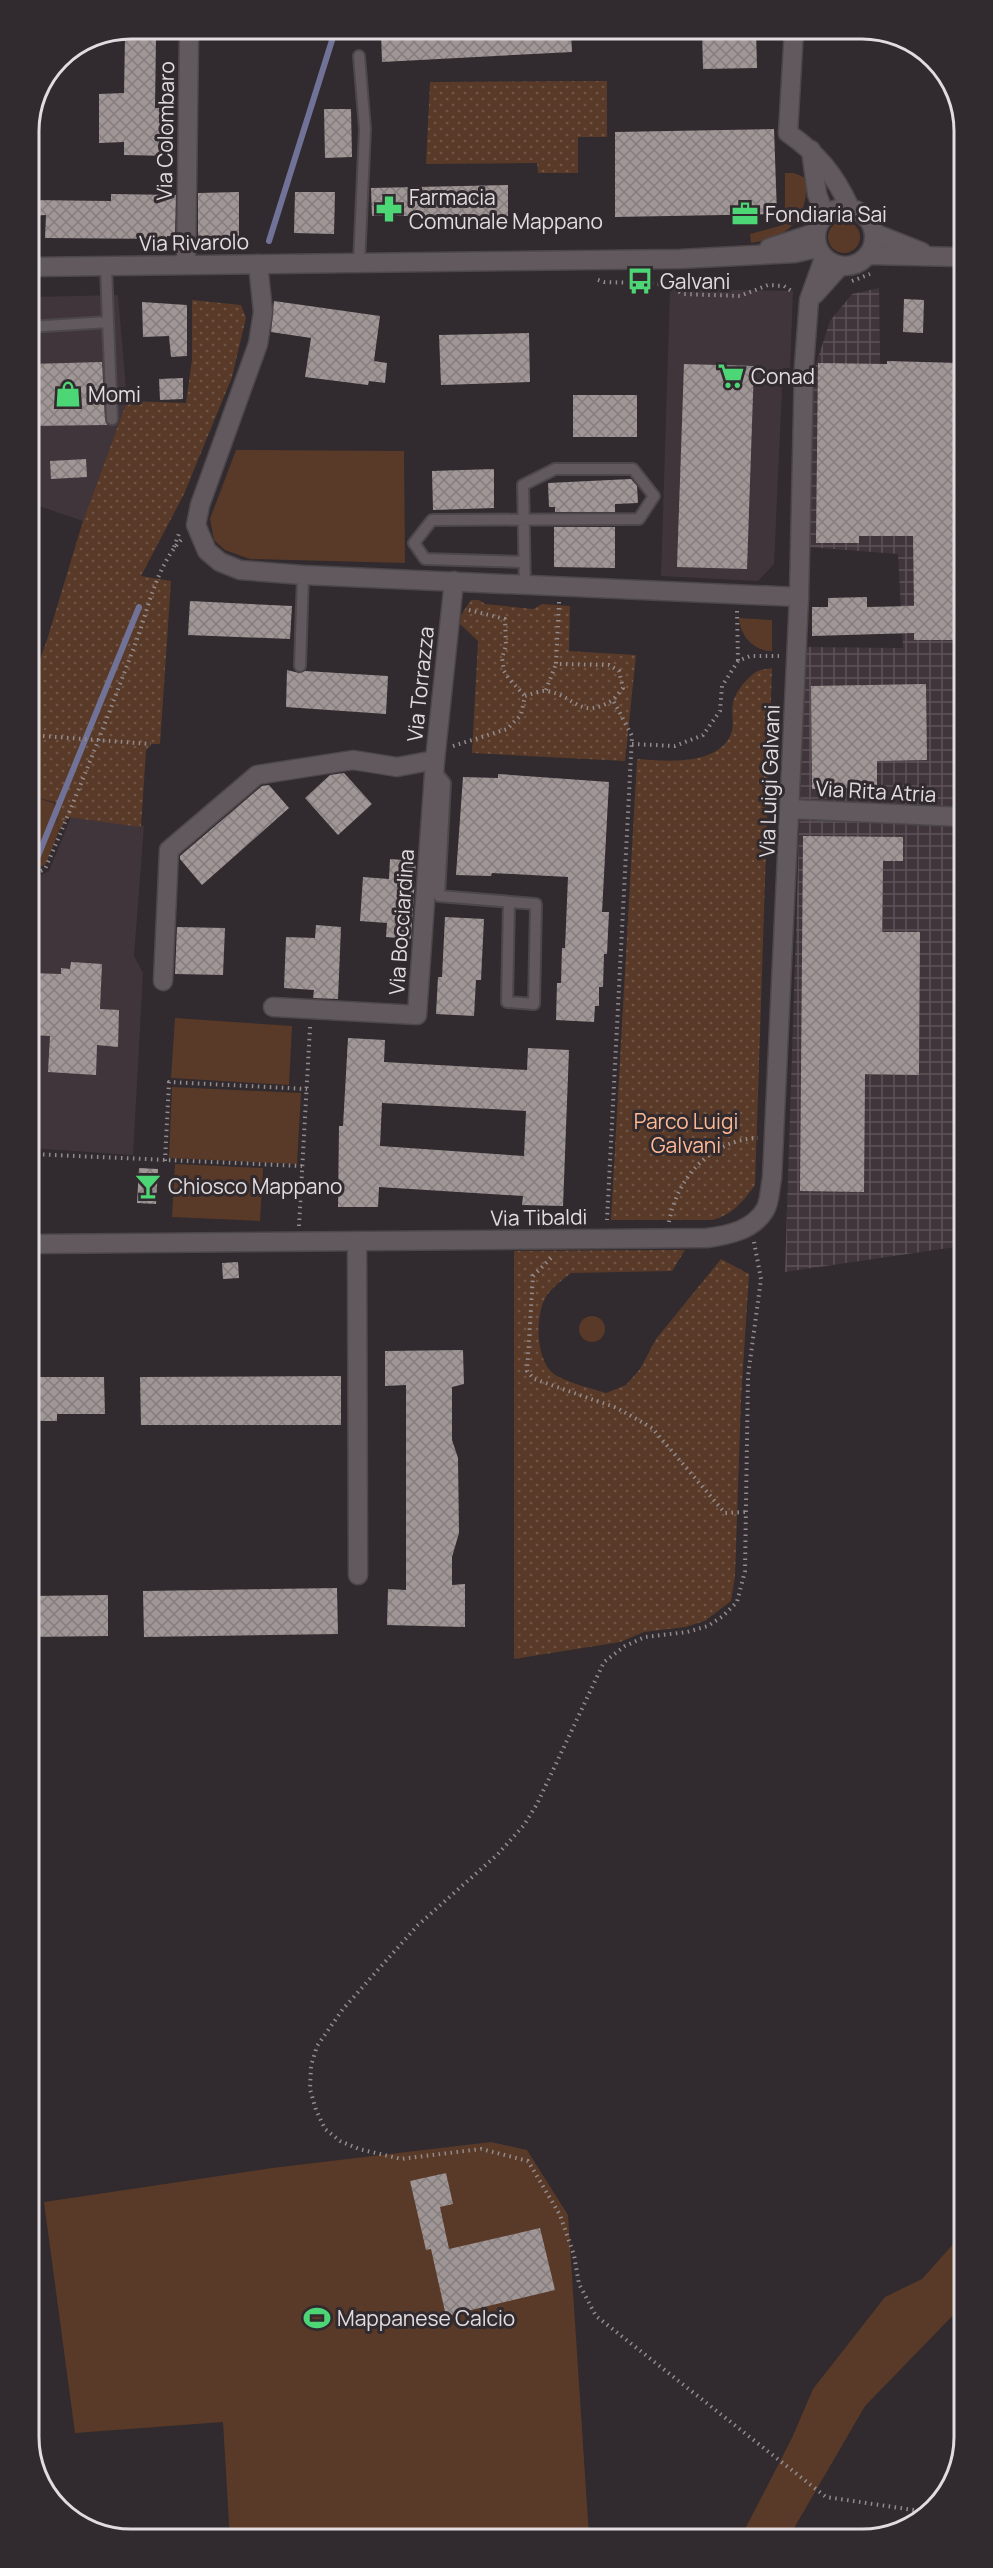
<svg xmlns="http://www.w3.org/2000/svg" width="993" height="2568" font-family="Manrope,sans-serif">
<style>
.built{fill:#41353c}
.industrial{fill:url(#industrial-grid)}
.green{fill:#593a28}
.park{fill:url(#park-dots)}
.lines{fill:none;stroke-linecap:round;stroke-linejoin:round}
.stream{stroke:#707298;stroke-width:6}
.building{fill:url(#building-cross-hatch);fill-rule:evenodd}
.lane-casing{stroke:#4c474a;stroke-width:14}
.street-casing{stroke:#4c474a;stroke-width:21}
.secondary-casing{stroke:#4c474a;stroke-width:21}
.path{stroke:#928c8f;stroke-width:4;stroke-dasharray:1.5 4.5;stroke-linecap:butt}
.lane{stroke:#61595d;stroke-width:10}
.street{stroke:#61595d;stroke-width:18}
.secondary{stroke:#61595d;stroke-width:18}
.labels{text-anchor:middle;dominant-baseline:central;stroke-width:6;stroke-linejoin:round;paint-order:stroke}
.street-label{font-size:21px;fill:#e1dcdf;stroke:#312a2e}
.poi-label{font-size:21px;fill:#e1dcdf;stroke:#312a2e;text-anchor:start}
.park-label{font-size:21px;fill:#feba95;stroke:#312a2e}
.rim{fill:none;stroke:#e1dcdf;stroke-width:3}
</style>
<defs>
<pattern id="industrial-grid" width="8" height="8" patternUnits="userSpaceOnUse" patternTransform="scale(1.5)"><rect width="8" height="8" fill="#41353c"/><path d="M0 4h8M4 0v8" fill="none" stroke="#5c5258"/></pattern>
<pattern id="park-dots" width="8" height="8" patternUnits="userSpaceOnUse" patternTransform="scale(1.5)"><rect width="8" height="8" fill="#593a28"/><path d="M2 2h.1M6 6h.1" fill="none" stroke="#715647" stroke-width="1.8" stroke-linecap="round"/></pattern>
<pattern id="building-cross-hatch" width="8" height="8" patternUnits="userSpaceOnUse" patternTransform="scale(1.5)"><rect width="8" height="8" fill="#a09696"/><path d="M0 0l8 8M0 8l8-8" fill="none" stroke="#847d7d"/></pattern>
</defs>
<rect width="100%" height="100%" fill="#312a2e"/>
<g class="built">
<polygon points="670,289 793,291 790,368 783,368 774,564 758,581 661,576"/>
<polygon points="118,295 127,401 83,521 30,503 29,297"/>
<polygon points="71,817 144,826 134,956 143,973 133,1155 31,1148 30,881 49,871"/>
</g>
<polygon class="industrial" points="879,288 881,417 960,419 962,1246 785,1272 805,647 903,648 898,554 807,547 812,376 830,321 852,294"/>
<g class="green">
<path d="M 785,173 L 794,173 L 806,178 C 809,218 790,237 751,243 L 750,234 L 783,225 L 785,217 Z"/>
<circle cx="844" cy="237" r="16"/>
<polygon points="236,450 404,451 405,563 250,559 225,550 214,540 210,519"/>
<path d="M 739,618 L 772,620 L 772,651 C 754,651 740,636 739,618 Z"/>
<polygon points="30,796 54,803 59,831 46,864 30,872"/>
<polygon points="175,1018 292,1026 289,1085 171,1078"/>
<polygon points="172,1087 301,1093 297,1164 169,1158"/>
<polygon points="175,1164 263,1168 260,1221 172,1217"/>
<circle cx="592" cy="1329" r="13"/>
<polygon points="491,2142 527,2150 568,2215 589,2536 230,2539 223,2422 75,2433 44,2202 272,2168"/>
<polygon points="964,2232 964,2304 865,2406 790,2535 742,2535 792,2438 813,2389 885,2297 922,2279"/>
</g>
<g class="park">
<polygon points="607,81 607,137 578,137 578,173 538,173 537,163 426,164 430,82"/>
<polygon points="192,300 241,305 246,318 232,377 184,494 141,576 171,581 160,744 151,744 146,751 141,827 68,817 59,831 55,802 30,796 30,687 47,640 83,521 127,401 186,403 192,360"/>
<polygon points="471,600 479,600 485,604 533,609 542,604 570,606 569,651 636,655 625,761 472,753 478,641 460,624 461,615"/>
<path d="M 772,668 L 755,1185 C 744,1201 731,1216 712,1220 L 611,1220 L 637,759 C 665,761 721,767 732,731 C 734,722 731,712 733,703 C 735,692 748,676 758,671 C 762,669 768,669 772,668 Z"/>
<path d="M 685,1250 L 672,1271 L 571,1273 C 563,1279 554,1286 547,1295 C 534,1314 535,1364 557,1376 C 572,1384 590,1388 606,1393 L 626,1385 L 640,1369 L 656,1339 L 721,1259 L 749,1274 L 741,1399 L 735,1577 L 731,1601 L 705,1621 L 685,1627 L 644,1632 L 620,1642 L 514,1659 L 514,1251 Z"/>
</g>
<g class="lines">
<g class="stream">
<polyline points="269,241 334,34"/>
<polyline points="30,861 38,856 139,607"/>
</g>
</g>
<g class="building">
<polygon points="702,30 756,30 757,68 703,69"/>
<polygon points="571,32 572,52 382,62 381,33"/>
<polygon points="125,36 156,36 155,108 170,108 170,156 124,155 124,142 99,143 99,94 124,93"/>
<polygon points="324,109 351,109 352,157 325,158"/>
<polygon points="774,129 777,214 615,217 615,132"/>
<polygon points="508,185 508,216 372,216 371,188"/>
<polygon points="239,192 239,236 198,236 198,193"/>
<polygon points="295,192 335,192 334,234 294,233"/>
<polygon points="111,194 176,195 175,236 167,236 167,239 45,238 46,215 29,216 29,200 111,201"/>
<polygon points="904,299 924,300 923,333 903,332"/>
<polygon points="274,301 380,316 374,361 387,363 385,383 369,381 368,385 305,377 311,338 271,332"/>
<polygon points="142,302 187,305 187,356 171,357 169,336 143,337"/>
<polygon points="529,333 530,382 441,385 439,335"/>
<polygon points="887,361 960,363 960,512 958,512 957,557 960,557 960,640 914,640 914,633 812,636 812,607 828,607 828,598 867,597 867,607 914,606 913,536 859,536 859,543 816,543 818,363 887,364"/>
<polygon points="102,362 105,419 107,425 29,426 29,364"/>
<polygon points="684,364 754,366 747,569 677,567"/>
<polygon points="183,378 183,399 160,400 159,379"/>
<rect x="573" y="395" width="64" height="42"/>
<polygon points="86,459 87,477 51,479 50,461"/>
<polygon points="494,469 494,508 433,510 432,471"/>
<polygon points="631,479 637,486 638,503 615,504 615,512 555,512 555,507 549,507 548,483"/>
<polygon points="554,527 615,527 615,568 554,567"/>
<polygon points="190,601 292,606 290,639 188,635"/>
<polygon points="287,670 299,673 305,671 388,676 386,714 286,707"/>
<polygon points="926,684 927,760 877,761 877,787 812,789 811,686"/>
<polygon points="344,773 372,804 338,835 305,798 330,775"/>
<polygon points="498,774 609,782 602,912 609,912 607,954 604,954 603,987 599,987 599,1006 595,1006 594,1022 556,1020 557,983 561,983 562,948 565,948 568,877 492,873 491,876 456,875 463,777 498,778"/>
<polygon points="269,785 289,808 202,885 180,859 180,856 262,786"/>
<polygon points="803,836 903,837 903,861 883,861 882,932 920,932 919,1075 865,1074 864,1192 800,1191"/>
<polygon points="390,859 416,861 411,939 386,937 387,923 360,921 363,877 389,879"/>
<polygon points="445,917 484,919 481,980 476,980 474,1016 436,1014 438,977 442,977"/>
<polygon points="316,925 341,927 338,999 313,998 314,990 284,988 286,937 315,938"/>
<polygon points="177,927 225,928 223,975 175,974"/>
<polygon points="71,962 102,964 100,1009 119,1010 118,1047 97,1045 96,1075 48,1072 50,1036 31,1035 31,973 61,974 61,968 70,969"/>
<path d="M 348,1038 L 385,1040 L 384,1062 L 527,1070 L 528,1048 L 569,1050 L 563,1206 L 522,1205 L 523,1196 L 379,1187 L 378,1207 L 338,1207 L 339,1126 L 343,1126 ZM 382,1103 L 526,1111 L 524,1156 L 380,1146 Z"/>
<polygon points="139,1168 158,1169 156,1204 137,1203"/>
<polygon points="238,1262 239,1278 223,1279 222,1263"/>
<polygon points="463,1350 464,1384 452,1387 452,1440 458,1458 459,1533 452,1557 452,1585 465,1584 465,1627 387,1625 388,1589 406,1590 406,1385 385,1386 385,1351"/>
<polygon points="341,1376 341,1425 141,1425 140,1377"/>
<polygon points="31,1377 104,1377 105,1414 57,1414 57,1421 32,1421"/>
<polygon points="337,1588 338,1634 144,1637 143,1591"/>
<polygon points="108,1595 108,1636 32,1637 32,1596"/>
<polygon points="446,2173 453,2204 440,2207 449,2249 540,2228 555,2290 446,2316 431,2249 426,2250 410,2181"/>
</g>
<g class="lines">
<g class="lane-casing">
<g id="lane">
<polyline points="359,56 365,129 359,263"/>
<polyline points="106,266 108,322"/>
<polyline points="29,327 108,322 112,419"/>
<path d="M 524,562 L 425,559 L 414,543 L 432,520 L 639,519 L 654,496 L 633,469 L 555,469 L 523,485 C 524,518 524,551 525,585"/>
<polyline points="300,666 303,575"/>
<polyline points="434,769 445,783 439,896 536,904 534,1004 507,1002 509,902"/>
</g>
</g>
<g class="street-casing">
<g id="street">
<path d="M 794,29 L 788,133 C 818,154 835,175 850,208"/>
<polyline points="811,150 817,194 825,216"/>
<polyline points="186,264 189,35"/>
<polyline points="258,264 263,312 258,344 200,505 196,525 207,551 220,562 240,570 303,575 799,597"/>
<polyline points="814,295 840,266"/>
<polyline points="790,809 961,817"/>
<polyline points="163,981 169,850 257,775 353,760 397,767 435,760 454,581"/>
<polyline points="273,1007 417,1015 435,760"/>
<polyline points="357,1241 358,1575"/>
<path d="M 31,1244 L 707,1238 C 729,1235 753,1230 765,1210 C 770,1202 770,1187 772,1178 L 799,597 L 804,366 L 809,300 L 824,258"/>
</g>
</g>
<g class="secondary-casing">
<g id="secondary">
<circle cx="845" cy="237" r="29"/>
<polyline points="874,233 922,252"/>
<polyline points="769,248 815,233"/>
<polyline points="868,255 960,257"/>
<polyline points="29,267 680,259 795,253 817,248"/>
</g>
</g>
<g class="path">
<polyline points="598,280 604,282 669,284 682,294 740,296 768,285 784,286 793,292"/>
<polyline points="852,281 870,274"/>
<polyline points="174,547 180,531"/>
<polyline points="559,602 556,664 609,665 619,671 623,688 613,700 632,736 607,1220"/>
<polyline points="469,610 505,619 506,645 502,658 504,671 509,679 525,696"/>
<polyline points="737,611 738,661"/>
<polyline points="546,690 556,664"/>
<polyline points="43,736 151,744"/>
<polyline points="632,744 675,746 703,735 720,711 722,686 738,661 750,656 779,656"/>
<path d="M 453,746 L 507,729 L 521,715 L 525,696 C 532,694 541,690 548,691 C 578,698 580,720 613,700"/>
<path d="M 30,876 L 45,869 C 77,796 106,722 134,647 C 148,612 155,567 182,539"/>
<polyline points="31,1154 302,1166"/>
<polyline points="165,1161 169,1082 307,1089"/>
<path d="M 669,1222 C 677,1178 710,1140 758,1138"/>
<polyline points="299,1226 310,1027"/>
<polyline points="754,1242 761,1279 748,1376 745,1571 737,1602 723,1616 708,1626 687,1632 645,1637 625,1646 604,1662 537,1804 524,1825 498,1854 418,1925 343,2009 317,2046 311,2066 310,2089 316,2110 325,2129 340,2141 359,2149 401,2159 481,2149 528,2161 560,2215 574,2255 579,2284 596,2316 826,2497 927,2512"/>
<polyline points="551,1258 533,1276 527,1371 534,1379 617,1408 652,1428 725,1513 745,1512"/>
</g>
<use href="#lane" class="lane"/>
<use href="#street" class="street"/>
<use href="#secondary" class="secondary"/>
</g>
<defs>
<g id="pharmacy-bare" transform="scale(2.07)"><path d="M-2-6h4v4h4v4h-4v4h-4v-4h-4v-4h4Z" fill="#4dd676" stroke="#312a2e" stroke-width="2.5" paint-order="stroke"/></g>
<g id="office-bare" transform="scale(2.07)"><path d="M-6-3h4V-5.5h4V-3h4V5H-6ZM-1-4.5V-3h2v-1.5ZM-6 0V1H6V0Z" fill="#4dd676" stroke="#312a2e" stroke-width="2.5" paint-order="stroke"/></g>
<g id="bus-bare" transform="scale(2.07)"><path d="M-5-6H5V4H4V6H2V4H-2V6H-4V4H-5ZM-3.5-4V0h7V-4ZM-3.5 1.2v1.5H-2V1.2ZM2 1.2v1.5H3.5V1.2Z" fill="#4dd676" stroke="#312a2e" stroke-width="2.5" paint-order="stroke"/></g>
<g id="supermarket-bare" transform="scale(2.07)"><path d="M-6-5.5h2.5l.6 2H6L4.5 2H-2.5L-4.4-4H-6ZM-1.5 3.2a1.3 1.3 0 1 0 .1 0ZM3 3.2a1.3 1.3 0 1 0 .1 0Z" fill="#4dd676" stroke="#312a2e" stroke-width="2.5" paint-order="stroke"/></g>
<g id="shop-bare" transform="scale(2.07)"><path d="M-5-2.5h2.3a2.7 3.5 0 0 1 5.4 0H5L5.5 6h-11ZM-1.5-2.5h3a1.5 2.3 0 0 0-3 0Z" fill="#4dd676" stroke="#312a2e" stroke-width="2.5" paint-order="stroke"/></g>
<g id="bar-bare" transform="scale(2.07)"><path d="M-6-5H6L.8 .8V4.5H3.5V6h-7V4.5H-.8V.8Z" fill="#4dd676" stroke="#312a2e" stroke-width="2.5" paint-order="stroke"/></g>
<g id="stadium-bare" transform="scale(2.07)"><path d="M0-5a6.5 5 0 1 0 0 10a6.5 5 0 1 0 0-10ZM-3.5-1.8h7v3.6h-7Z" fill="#4dd676" stroke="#312a2e" stroke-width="2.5" paint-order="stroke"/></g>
</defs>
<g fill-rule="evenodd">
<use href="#pharmacy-bare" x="389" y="209"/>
<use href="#office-bare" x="745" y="214"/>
<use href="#bus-bare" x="640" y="281"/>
<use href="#supermarket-bare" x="731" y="376"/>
<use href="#shop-bare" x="68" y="394"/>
<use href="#bar-bare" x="148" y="1186"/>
<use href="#stadium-bare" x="317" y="2318"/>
</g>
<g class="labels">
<g class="street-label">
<text transform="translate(165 131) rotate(-89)">Via Colombaro</text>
<text transform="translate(194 242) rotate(-1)">Via Rivarolo</text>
<text transform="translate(420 684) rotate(-84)">Via Torrazza</text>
<text transform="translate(769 781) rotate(-88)">Via Luigi Galvani</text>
<text transform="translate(876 791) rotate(3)">Via Rita Atria</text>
<text transform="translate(401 922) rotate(-86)">Via Bocciardina</text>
<text transform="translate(539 1217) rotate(-1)">Via Tibaldi</text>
</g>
<g class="poi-label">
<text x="409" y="197">Farmacia<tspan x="409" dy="24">Comunale Mappano</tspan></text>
<text x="765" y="214">Fondiaria Sai</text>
<text x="660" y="281">Galvani</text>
<text x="751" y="376">Conad</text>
<text x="88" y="394">Momi</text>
<text x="168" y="1186">Chiosco Mappano</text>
<text x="337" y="2318">Mappanese Calcio</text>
</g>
<g class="park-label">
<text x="686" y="1121">Parco Luigi<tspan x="686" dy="24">Galvani</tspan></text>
</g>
</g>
<path d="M0 0H993V2568H0ZM131 39H862A92 92 0 0 1 954 131V2437A92 92 0 0 1 862 2529H131A92 92 0 0 1 39 2437V131A92 92 0 0 1 131 39Z" fill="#312a2e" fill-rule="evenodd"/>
<path class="rim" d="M131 39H862A92 92 0 0 1 954 131V2437A92 92 0 0 1 862 2529H131A92 92 0 0 1 39 2437V131A92 92 0 0 1 131 39Z"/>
</svg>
